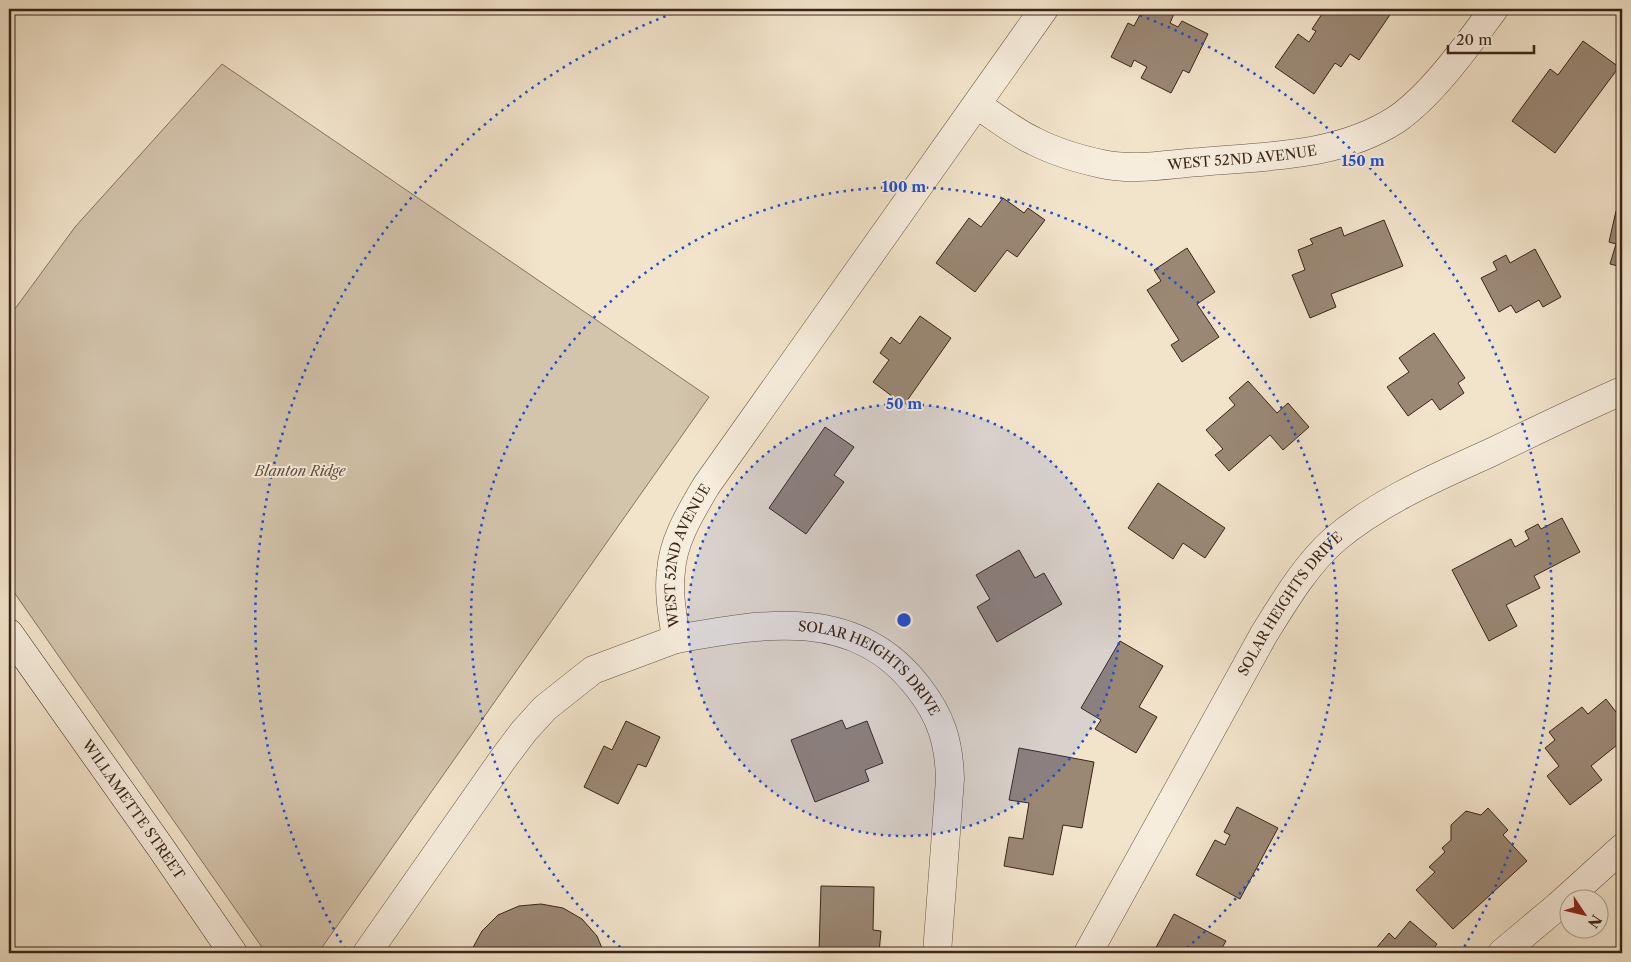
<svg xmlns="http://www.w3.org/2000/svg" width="1631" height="962" font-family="'Libre Caslon Text',serif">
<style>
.green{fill:#d3c4ac;stroke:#867462}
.building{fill:#9a8875;stroke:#3a2517}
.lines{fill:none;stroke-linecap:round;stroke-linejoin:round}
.minor-casing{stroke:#685544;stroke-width:29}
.secondary-casing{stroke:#3a2517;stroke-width:29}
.minor{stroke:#f7eddd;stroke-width:28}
.secondary{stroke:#f7eddd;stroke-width:28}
.ring{fill:none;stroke:#1d4ed8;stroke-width:2.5;stroke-dasharray:2.5 5}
.labels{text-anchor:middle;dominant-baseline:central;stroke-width:4;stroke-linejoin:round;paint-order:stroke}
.street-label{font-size:14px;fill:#3a2517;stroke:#f7eddd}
.park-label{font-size:14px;font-style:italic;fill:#604d3c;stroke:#f7eddd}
.centre{fill:#1d4ed8;stroke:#f7eddd;stroke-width:2.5}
.ring-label{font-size:15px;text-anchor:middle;font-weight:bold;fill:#1d4ed8;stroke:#f7eddd;stroke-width:4;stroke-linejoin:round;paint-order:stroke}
</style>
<rect width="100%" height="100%" fill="#f2e4cb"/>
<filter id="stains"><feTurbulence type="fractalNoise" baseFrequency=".004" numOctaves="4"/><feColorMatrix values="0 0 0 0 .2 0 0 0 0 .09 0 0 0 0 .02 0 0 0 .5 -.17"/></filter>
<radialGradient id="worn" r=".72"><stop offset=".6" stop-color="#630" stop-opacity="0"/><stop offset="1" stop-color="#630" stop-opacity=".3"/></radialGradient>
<polygon class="green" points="222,64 709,397 318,953 266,953 9,585 9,317 75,227"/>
<g class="building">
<polygon points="1143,9 1176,9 1170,23 1178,27 1182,21 1208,34 1189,73 1183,70 1171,93 1141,78 1147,67 1134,60 1131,67 1111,57 1128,23 1134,26"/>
<polygon points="1320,9 1394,9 1359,60 1350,54 1341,67 1335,63 1314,94 1275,67 1298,34 1309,42 1316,31 1312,29 1322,14 1318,11"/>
<polygon points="1583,41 1619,67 1555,153 1512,121 1550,69 1558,75"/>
<polygon points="1003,198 1024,213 1028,208 1045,220 1017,257 1007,250 975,292 936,263 969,218 981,227"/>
<polygon points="1616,211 1622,212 1622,267 1610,264 1616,244 1609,242"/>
<polygon points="1384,220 1403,266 1331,294 1336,307 1310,318 1292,275 1305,270 1298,250 1313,244 1310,239 1341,227 1344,236"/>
<polygon points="1187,248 1215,292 1197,304 1219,337 1182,362 1171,345 1179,340 1147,290 1161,281 1154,270"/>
<polygon points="1535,249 1561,297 1543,307 1539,300 1516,313 1511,305 1499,312 1481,278 1497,270 1493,262 1506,255 1510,263"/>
<polygon points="920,316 951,338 904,405 873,382 889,360 880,353 891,337 900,344"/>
<polygon points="1434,333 1465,378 1458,383 1464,393 1440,410 1432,399 1408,416 1387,387 1409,372 1399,358"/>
<polygon points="1248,381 1277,413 1288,403 1309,427 1283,450 1270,435 1229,471 1215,455 1223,449 1206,430 1235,405 1229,398"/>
<polygon points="825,427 854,447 834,475 844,482 806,534 769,508"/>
<polygon points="1158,483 1225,528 1205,558 1183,543 1173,559 1128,528"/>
<polygon points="1562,518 1580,552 1534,576 1540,588 1506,605 1517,626 1489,641 1452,570 1511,539 1515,547 1529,539 1525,531 1538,524 1541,529"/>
<polygon points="1019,550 1035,578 1044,573 1062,604 997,642 977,607 990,599 976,575"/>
<polygon points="1120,641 1163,666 1139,707 1157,717 1136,753 1095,729 1101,720 1081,708"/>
<polygon points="1606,699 1622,720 1622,741 1591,766 1602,780 1570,805 1547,776 1559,766 1545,748 1555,740 1549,732 1582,707 1588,714"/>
<polygon points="842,720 846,729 867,721 883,763 865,770 869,781 815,802 791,740"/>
<polygon points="626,721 660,737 646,767 638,764 618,804 584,787 604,746 612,750"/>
<polygon points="1019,748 1094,762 1082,828 1063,825 1053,875 1004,866 1009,837 1023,839 1029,803 1009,800"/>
<polygon points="1237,807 1278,828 1240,899 1196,875 1215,840 1225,845 1230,835 1224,832"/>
<polygon points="1488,808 1508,830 1503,835 1527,861 1453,929 1416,890 1435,872 1429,867 1445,852 1442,848 1451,840 1451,825 1466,811 1481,815"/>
<polygon points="821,886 874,887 873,930 881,931 879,953 819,953"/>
<polygon points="541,904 563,908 582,919 597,936 604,953 470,953 482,931 498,915 519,906"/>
<polygon points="1174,914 1226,941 1219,953 1153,953"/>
<polygon points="1410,921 1437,944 1430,953 1372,953 1389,933 1395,939"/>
</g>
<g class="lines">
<g class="minor-casing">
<g id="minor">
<path id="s1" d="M 977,105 C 996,117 1014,132 1034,141 C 1055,152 1079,159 1102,164 C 1134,171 1168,164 1200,162 C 1267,156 1339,157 1397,119 C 1433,94 1468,44 1494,9"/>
<path id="s2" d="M 676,639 C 764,623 856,606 918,687 C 941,716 949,742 950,779 L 937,953"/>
<path id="s3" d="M 367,953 L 503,759 L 524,731 L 545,708 L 593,670 L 676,639 C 673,617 668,594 671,571 C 673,540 691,512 706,486 L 1044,9"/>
<path id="s4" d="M 1088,953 L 1264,634 C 1284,602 1305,566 1334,540 C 1380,501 1437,477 1492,452 C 1535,431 1578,410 1622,391"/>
<polyline points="1502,953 1558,906 1622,848"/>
</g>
</g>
<g class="secondary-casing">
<g id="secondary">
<path id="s5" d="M 9,633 L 161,848 L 233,953"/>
</g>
</g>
<use href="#minor" class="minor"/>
<use href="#secondary" class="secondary"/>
</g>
<circle cx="904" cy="620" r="216" fill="#1d4ed8" fill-opacity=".12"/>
<g class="ring">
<circle cx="904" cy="620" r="216"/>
<path d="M626 952A433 433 0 1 1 1182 952"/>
<path d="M345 949A649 649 0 0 1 682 10M1126 10A649 649 0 0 1 1463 949"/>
</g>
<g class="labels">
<g class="street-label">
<text stroke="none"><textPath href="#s1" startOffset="280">WEST 52ND AVENUE</textPath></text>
<text stroke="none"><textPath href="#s3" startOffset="540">WEST 52ND AVENUE</textPath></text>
<text stroke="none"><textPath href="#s4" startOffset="404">SOLAR HEIGHTS DRIVE</textPath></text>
<text stroke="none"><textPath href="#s2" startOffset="209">SOLAR HEIGHTS DRIVE</textPath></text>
<text stroke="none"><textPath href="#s5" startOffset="216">WILLAMETTE STREET</textPath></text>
</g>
<g class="park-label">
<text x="300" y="471">Blanton Ridge</text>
</g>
</g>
<circle cx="904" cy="620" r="8" class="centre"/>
<g class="ring-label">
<text x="1363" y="166">150 m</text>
<text x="904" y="192">100 m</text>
<text x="904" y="409">50 m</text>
</g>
<rect width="1631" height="962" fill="none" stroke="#f2e4cb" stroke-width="30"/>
<rect x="10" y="10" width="1611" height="942" fill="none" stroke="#3a2517" stroke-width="2.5"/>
<rect x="15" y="15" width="1601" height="932" fill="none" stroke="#3a2517"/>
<g transform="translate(1584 914) rotate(125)"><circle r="24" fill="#f7eddd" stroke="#ab9d8e"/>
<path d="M0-4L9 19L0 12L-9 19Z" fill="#8f2418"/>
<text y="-8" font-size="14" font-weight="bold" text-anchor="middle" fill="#3a2517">N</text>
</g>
<path d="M1448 45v8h86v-8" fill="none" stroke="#3a2517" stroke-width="2.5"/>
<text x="1456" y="45" font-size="15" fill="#3a2517" stroke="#f7eddd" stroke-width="4" paint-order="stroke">20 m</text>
<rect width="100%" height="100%" filter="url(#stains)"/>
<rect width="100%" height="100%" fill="url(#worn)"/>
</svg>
